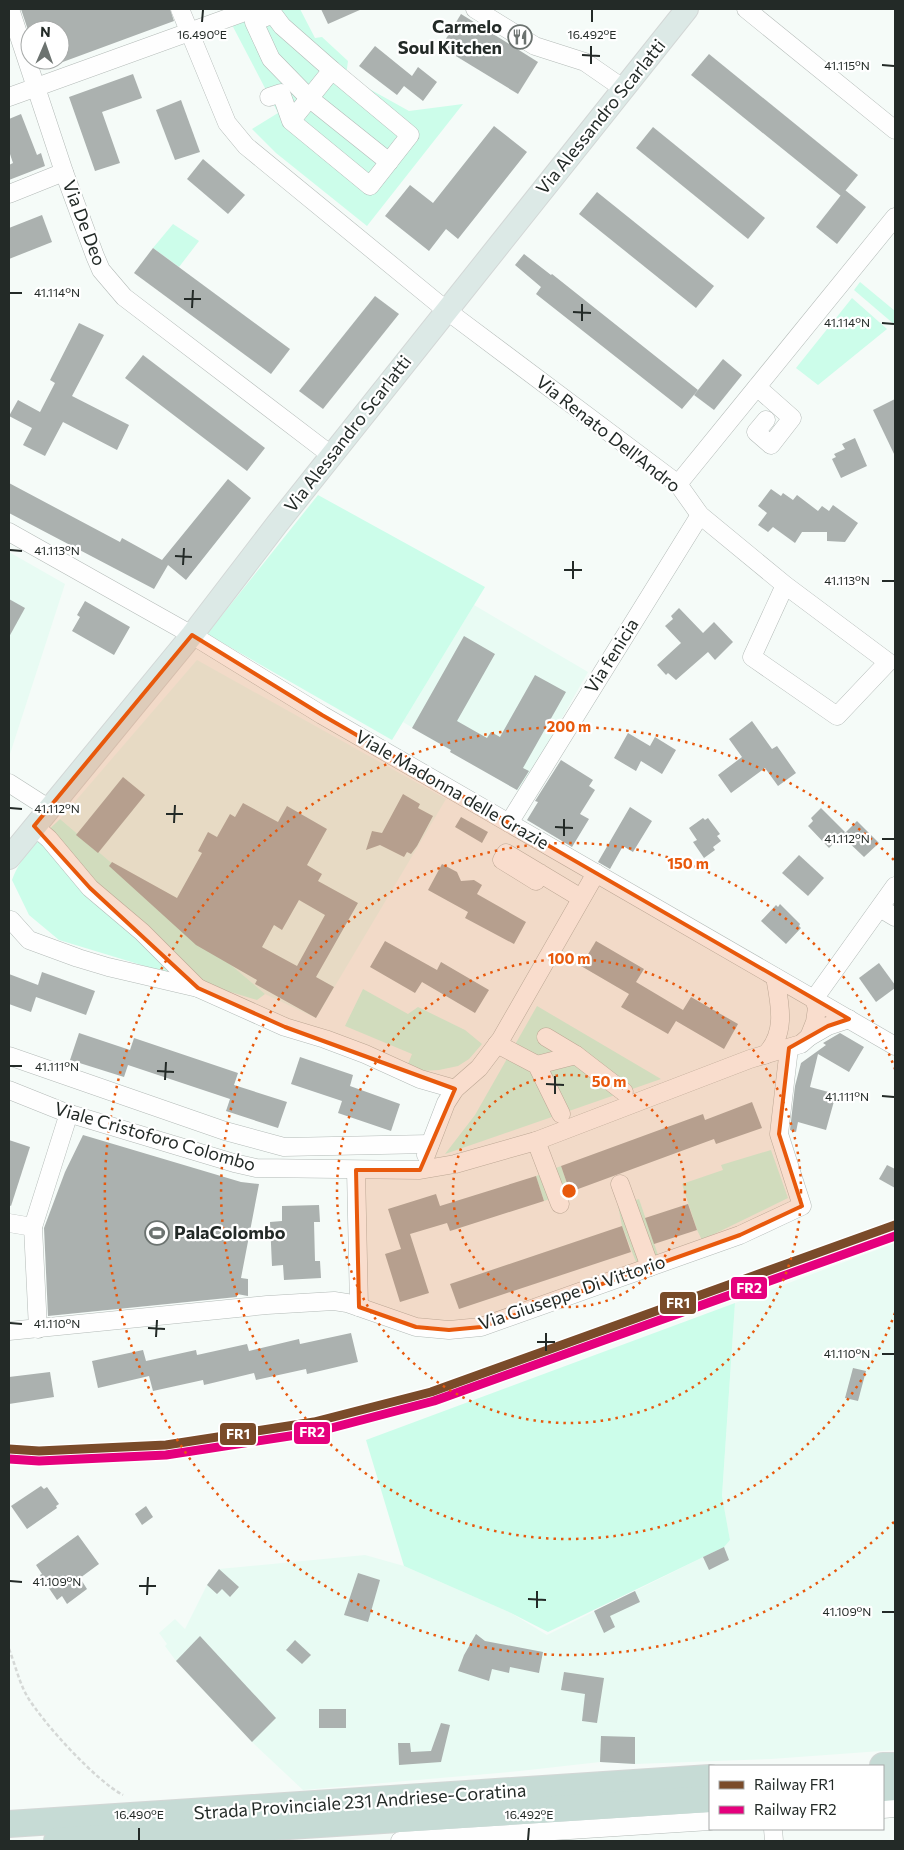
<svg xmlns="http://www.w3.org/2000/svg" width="904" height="1850" viewBox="0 0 904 1850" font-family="Commissioner,sans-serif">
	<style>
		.built { fill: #e8fbf3 }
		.green { fill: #ccfdea }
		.building { fill: #abb1af; fill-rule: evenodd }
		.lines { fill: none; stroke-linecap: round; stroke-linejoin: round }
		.minor-casing { stroke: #b3bab7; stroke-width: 19 }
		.major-casing { stroke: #d3d7d6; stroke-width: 24 }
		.highway-casing { stroke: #d3d7d6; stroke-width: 28 }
		.path { stroke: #d5d8d6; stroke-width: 2.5; stroke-dasharray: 4 2.5; stroke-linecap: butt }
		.minor { stroke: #fefefe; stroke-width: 18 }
		.major { stroke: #dce9e6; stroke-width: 22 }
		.highway { stroke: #c6dbd5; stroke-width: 26 }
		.rail-1-casing { stroke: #fff; stroke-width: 12 }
		.rail-2-casing { stroke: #fff; stroke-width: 12 }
		.rail-1 { stroke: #7a4b2a; stroke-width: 9 }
		.rail-2 { stroke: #e5007d; stroke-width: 9 }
		.marked { fill: #e8590c; fill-opacity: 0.2; stroke: #e8590c; stroke-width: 4; stroke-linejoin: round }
		.ticks { fill: none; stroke: #232a27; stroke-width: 2 }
		.ring { fill: none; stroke: #e8590c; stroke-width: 2.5; stroke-dasharray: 2.5 5 }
		.labels { text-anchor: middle; stroke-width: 4.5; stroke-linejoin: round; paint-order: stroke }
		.poi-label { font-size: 18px; font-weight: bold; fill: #232a27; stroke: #fff; text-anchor: end }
		.street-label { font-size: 18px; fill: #232a27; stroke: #fff }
		.ticks-label { font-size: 12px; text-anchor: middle; fill: #232a27; stroke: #fff; stroke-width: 4.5; stroke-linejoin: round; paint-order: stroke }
		.centre { fill: #e8590c; stroke: #fff; stroke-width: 2.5 }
		.ring-label { font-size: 15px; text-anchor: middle; font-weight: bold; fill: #e8590c; stroke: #fff; stroke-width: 4.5; stroke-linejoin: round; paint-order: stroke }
		.line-badge { stroke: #fff; stroke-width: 2 }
		.badge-label { font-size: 14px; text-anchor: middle; font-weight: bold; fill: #fff }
	</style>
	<rect width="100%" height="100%" fill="#f5fbf8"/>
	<g class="built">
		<polygon points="9,552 65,584 9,757"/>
		<polygon points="474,605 588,672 520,792 403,722"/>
		<polygon points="197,660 446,799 316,1018 265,994 60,819"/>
		<polygon points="895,1243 895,1750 771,1759 635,1764 600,1762 520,1771 303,1790 252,1742 176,1661 165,1646 167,1644 159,1633 175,1619 185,1629 207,1585 219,1569 365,1555 404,1566 511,1613 547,1635 703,1557 730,1540 722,1497 735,1303"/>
	</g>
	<g class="green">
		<polygon points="267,9 300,9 315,38 322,37 348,61 346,76 409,111 463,104 367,226 276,153 252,129 278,113 231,23"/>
		<polygon points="173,224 199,241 179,267 153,248"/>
		<polygon points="860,282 895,311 895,325 854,290"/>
		<polygon points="852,298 887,329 818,385 796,368"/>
		<polygon points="318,495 485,587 392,740 207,634"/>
		<path d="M60 819 265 994 257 1000 59 940 29 915 12 880C21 855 41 837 60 819Z"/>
		<polygon points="363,989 408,1014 418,1007 465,1030 482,1044 469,1059 458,1066 439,1070 421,1071 408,1064 412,1054 345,1026"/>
		<polygon points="537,1006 661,1079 445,1154 475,1115"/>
		<polygon points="771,1150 788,1198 702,1240 697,1230 682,1184 723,1170 721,1165"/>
		<polygon points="561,1166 570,1192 544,1201 536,1176"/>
		<polygon points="639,1199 658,1255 636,1262 622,1226 618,1205"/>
		<polygon points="735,1303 722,1496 730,1540 724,1547 548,1632 511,1613 404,1566 366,1440"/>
	</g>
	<g class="building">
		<polygon points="21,9 170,9 174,21 60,63 60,30 28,30"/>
		<polygon points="321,9 362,9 328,24"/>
		<polygon points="461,14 538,62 518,94 441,47"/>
		<polygon points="375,46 412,76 418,67 437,82 423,101 404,86 397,95 359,66"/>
		<polygon points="709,54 858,175 841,196 691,75"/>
		<polygon points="133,74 142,98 102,112 120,163 95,171 69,97"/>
		<polygon points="181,100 200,152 175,160 156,110"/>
		<polygon points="21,114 37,155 41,153 45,166 9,180 9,165 13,163 9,151 9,119"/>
		<polygon points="494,126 527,152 458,239 446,229 429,251 385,216 410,185 433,203"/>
		<polygon points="653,127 765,218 748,239 636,148"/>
		<polygon points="203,159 245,195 228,214 187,179"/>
		<polygon points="845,190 866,207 837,244 816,227"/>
		<polygon points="597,192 714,286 696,308 579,214"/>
		<polygon points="42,215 52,242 9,259 9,228"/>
		<polygon points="153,248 290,349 271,374 134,273"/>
		<polygon points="524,254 551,275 552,274 698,390 682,409 536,294 541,287 515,265"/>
		<polygon points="375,296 399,314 323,409 299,391"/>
		<polygon points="79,323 104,335 72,396 129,425 117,450 63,422 45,456 23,445 32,428 9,416 18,400 40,412 55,383 50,380"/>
		<polygon points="143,355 265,448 247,471 125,378"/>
		<polygon points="723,359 742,375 714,410 694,395"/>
		<polygon points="895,399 895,456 873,410"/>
		<polygon points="855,438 867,466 841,478 832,459 836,457 834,454 845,449 842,444"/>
		<polygon points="228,479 251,498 186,580 168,565 154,589 9,513 9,483 120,542 122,538 162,560"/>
		<polygon points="771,489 781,496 783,493 793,500 797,495 818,511 822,506 829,511 833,505 858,523 845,542 827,541 827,532 802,532 795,543 773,527 768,532 758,525 767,513 758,506"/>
		<polygon points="9,599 25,608 9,637"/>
		<polygon points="85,601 130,627 114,655 72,631 80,617 77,615"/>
		<polygon points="679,608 703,633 714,622 733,642 715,660 708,652 676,680 668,673 666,675 657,665 681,643 665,626 673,619 671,616"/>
		<polygon points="464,636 495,654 457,721 487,738 491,732 500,737 535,675 566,692 523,768 529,771 517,790 450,752 451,750 412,728"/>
		<polygon points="752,721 772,749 777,746 796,773 778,786 765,768 731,793 718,775 742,757 729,739"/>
		<polygon points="628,733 650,746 655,737 676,750 662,774 641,761 636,771 614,758"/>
		<polygon points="561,760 593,780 589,786 595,790 580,814 589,819 572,847 527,820 538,802 535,801"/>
		<polygon points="123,777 145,795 98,853 76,835"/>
		<polygon points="403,794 420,804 418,808 433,816 417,846 411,854 407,852 404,857 380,845 366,850 372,831 382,833"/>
		<path d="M243 803 278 822 287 806 327 829 307 865 322 874 318 881 358 903 316 977 334 987 316 1018 255 984 257 980 196 945 109 866 112 862 177 898 202 853 198 851 208 832 217 837 230 814 235 817ZM299 900 325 915 297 966 262 947 274 925 282 930Z"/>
		<polygon points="630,807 652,821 633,852 623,846 610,869 598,862"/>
		<polygon points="821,808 845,832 829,848 808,826 813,821 811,818"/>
		<polygon points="461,817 488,832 482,843 455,827"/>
		<polygon points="703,818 705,820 708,818 720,834 717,836 721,841 713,847 715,850 704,858 693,842 697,840 689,828"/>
		<polygon points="857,821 879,843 864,857 842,836"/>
		<polygon points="799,855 824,878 808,896 782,873"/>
		<polygon points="442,864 457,872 461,881 474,880 482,885 477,894 526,922 514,944 465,918 468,912 428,890"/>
		<polygon points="780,904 800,924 799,926 801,928 786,944 761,921 776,905 778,907"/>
		<polygon points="385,941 437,970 441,962 489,990 475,1013 422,982 415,993 370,967"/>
		<polygon points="596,941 644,969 636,982 683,1010 691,997 738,1024 724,1049 676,1021 668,1034 621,1007 629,994 581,966"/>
		<polygon points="879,963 895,985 895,988 876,1002 859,978"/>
		<polygon points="42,972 95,991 86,1015 36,997 31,1012 9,1004 9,974 38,985"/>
		<polygon points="79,1033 130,1050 134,1038 238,1073 234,1085 287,1102 278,1128 226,1111 230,1099 128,1065 124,1077 70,1060"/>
		<polygon points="840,1033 864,1047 849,1072 818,1054 810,1087 836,1094 826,1130 798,1122 796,1132 790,1130 795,1086 801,1063 826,1045 823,1043"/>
		<polygon points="300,1057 353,1075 350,1086 400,1104 391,1131 338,1113 342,1101 291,1084"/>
		<polygon points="752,1102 762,1128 716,1144 714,1139 570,1192 561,1166 703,1114 705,1120"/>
		<polygon points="83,1135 241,1182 259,1184 241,1278 248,1279 248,1296 237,1294 237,1297 48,1316 44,1228 65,1172"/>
		<polygon points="9,1140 30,1147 11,1206 9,1205"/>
		<polygon points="887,1165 895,1169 895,1188 879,1179"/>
		<polygon points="536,1176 544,1201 450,1231 447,1223 410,1234 429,1293 400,1302 385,1254 401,1249 388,1209 436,1194 440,1206"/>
		<polygon points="688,1204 697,1230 654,1244 645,1218"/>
		<polygon points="319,1205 320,1222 314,1222 315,1261 320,1261 321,1278 284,1280 283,1265 272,1266 270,1222 282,1221 282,1206"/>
		<polygon points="622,1226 631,1252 459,1309 450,1284"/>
		<polygon points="351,1333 358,1362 307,1374 306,1369 256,1380 254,1373 204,1385 203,1380 153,1391 149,1376 98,1388 92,1361 143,1350 146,1361 196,1350 197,1355 247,1344 249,1351 299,1339 300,1344"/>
		<polygon points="853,1368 866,1371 858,1401 845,1398"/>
		<polygon points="50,1372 54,1397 9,1404 9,1377"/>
		<polygon points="41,1486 44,1489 47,1487 59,1504 56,1506 57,1508 27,1529 11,1506"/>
		<polygon points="146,1506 153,1517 142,1525 135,1514"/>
		<polygon points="78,1535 99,1564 80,1578 87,1589 67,1604 62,1596 57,1600 40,1575 42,1574 36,1565"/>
		<polygon points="724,1547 729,1560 709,1570 703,1557"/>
		<polygon points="219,1569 239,1587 230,1597 222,1589 217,1594 207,1585"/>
		<polygon points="358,1573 380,1580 368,1622 344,1615"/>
		<polygon points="635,1591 640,1602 610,1616 615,1627 604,1633 594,1611"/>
		<polygon points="476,1634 485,1641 543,1652 539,1673 510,1667 509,1673 492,1669 489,1681 458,1671 464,1655"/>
		<polygon points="200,1636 276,1718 252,1742 176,1661"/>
		<polygon points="295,1640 311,1655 302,1664 286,1650"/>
		<polygon points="564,1672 604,1678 597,1723 582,1721 585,1694 561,1690"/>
		<rect x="319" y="1709" width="27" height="19"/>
		<polygon points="441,1723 450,1725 441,1762 399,1765 398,1743 410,1743 411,1752 431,1751"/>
		<polygon points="601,1736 635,1737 635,1764 600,1762"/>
	</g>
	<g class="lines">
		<g class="minor-casing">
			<g id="minor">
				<polyline points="10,9 64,172 95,256 101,270 124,297 331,455"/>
				<polyline points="180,9 227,123 246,146 446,310 678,484 700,515 785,585 888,662 837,716 752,657 785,585"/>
				<polyline points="475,9 535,46 585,62 624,89"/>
				<polyline points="746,9 895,130"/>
				<polyline points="332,70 282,26 273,14 254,22 271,59 309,98 389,162"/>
				<polyline points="9,97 253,9"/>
				<polyline points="269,97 281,93 291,121 332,70 410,135 370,186 291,121"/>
				<polyline points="9,194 64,172"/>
				<polyline points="757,387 792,418 771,445 756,432 766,420"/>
				<polyline points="678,484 895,217"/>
				<polyline points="9,532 192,635 322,715 895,1046"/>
				<polyline points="9,783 48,808"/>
				<polyline points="509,823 700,515"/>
				<polyline points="34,826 49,839 90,888 142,932 198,988"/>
				<polyline points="540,873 536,881 502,860 506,853 581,898"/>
				<polyline points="880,908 895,917"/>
				<polyline points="11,920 29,940 78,958 108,967 198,988 285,1027 325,1039 365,1054 420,1079 455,1089"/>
				<polyline points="546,1037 576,1055"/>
				<polyline points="809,1037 828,1026 849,1019"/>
				<polyline points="497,1044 537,1065 561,1114"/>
				<path d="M765 1055C787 1034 780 1004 775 977"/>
				<polyline points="9,1056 225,1131 284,1147 430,1144"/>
				<polyline points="537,1065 576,1055 624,1092"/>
				<polyline points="9,1090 64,1112 234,1163 256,1168 420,1170 455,1164 536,1141 750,1059 801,1044 809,1037 815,1022 817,1008 814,999 895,886"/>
				<polyline points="536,1141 560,1204"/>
				<polyline points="426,1155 446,1103 455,1089 479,1068 501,1039 596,873"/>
				<polyline points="356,1170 359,1307"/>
				<polyline points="620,1184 650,1267"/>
				<polyline points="9,1223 33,1227"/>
				<polyline points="38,1329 33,1227 69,1113"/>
				<polyline points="9,1331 267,1305 334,1301 347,1303 416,1327 449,1330 481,1327 740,1235 802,1206 779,1134 789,1048"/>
				<polyline points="883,1809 895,1808"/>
				<polyline points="773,1829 774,1841"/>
				<polyline points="400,1841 710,1821"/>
			</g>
		</g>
		<g class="major-casing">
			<polyline id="major" points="9,858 192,635 277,524 687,9"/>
		</g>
		<g class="highway-casing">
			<g id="highway">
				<polyline points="883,1766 895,1766"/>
				<polyline points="883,1788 895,1787"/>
				<polyline points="9,1824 710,1778"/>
				<polyline points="57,1841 710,1799"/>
			</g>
		</g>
		<path class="path" d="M9 1649C15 1664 19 1682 27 1696 43 1723 96 1781 123 1795"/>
		<use href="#minor" class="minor"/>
		<use href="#major" class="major"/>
		<use href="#highway" class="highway"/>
		<g class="rail-1-casing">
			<polyline id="rail-1" points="9,1449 39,1451 166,1445 314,1422 431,1392 895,1225"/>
		</g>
		<g class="rail-2-casing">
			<polyline id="rail-2" points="9,1459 39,1461 166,1455 316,1432 434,1401 895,1236"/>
		</g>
		<use href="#rail-1" class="rail-1"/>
		<use href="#rail-2" class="rail-2"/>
	</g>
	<path class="marked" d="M192 635 322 715 849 1019 828 1026 789 1048 779 1134 802 1206 740 1235 481 1327 449 1330 416 1327 359 1307 356 1170H420L455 1089 285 1027 198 988 90 888 34 826Z"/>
	<path class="ticks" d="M202 22 203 10M592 22V10M582 55 600 56M591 64V46M882 65 894 66M10 293H22M184 299H201M192 308 193 290M573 312 591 313M582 321V304M882 323 894 324M10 550 22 551M175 556 192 557M183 565 184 548M564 570H582M573 579V561M882 581H894M10 808 22 809M166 814H183M174 823 175 805M555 827 573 828M564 836V819M882 839H894M10 1066H22M157 1071 174 1072M165 1080 166 1062M546 1084 564 1085M555 1094V1076M882 1096 894 1097M10 1323 22 1324M148 1328 165 1329M156 1337 157 1320M537 1342H555M546 1351V1333M882 1354H894M10 1581 22 1582M139 1586H156M147 1595 148 1577M528 1599 546 1600M537 1608V1591M882 1612H894M139 1840V1828M528 1840 529 1828"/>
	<g class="ring">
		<circle cx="569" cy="1191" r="116"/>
		<circle cx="569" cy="1191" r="232"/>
		<path d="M895 1313A348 348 0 1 1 895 1069"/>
		<path d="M894 1522A464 464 0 1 1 894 860"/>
	</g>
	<defs>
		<g id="restaurant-ring" transform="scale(1.25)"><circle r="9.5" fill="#fff" stroke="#6c7370" stroke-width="1.5"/><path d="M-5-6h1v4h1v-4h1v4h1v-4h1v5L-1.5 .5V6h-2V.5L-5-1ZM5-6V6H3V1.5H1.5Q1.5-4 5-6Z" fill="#6c7370"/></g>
		<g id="stadium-ring" transform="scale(1.25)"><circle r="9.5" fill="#fff" stroke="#6c7370" stroke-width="1.5"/><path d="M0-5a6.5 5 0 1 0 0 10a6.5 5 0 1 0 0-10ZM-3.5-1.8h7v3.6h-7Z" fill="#6c7370"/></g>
	</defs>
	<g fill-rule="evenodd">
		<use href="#restaurant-ring" x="520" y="37"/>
		<use href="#stadium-ring" x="157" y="1233"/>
	</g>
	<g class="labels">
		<g class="poi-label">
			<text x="502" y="33">Carmelo<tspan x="502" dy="21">Soul Kitchen</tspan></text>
			<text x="174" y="1239" text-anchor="start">PalaColombo</text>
		</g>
		<g class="street-label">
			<text transform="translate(601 117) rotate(-51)" y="6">Via Alessandro Scarlatti</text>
			<text transform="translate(84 223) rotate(69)" y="6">Via De Deo</text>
			<text transform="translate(348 434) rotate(-52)" y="6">Via Alessandro Scarlatti</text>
			<text transform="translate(608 434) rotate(38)" y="6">Via Renato Dell'Andro</text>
			<text transform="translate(612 656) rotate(-58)" y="6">Via fenicia</text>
			<text transform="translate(452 790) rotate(30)" y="6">Viale Madonna delle Grazie</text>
			<text transform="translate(155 1137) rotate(16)" y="6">Viale Cristoforo Colombo</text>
			<text transform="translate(572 1293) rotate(-19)" y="6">Via Giuseppe Di Vittorio</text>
			<text transform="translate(360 1802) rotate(-4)" y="6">Strada Provinciale 231 Andriese-Coratina</text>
		</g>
	</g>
	<g class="ticks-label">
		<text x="202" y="39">16.490°E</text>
		<text x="592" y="39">16.492°E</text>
		<text x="847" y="70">41.115°N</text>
		<text x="57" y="297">41.114°N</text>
		<text x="847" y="327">41.114°N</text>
		<text x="57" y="555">41.113°N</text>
		<text x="847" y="585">41.113°N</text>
		<text x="57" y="813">41.112°N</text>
		<text x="847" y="843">41.112°N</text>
		<text x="57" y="1071">41.111°N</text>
		<text x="847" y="1101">41.111°N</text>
		<text x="57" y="1328">41.110°N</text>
		<text x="847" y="1358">41.110°N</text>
		<text x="57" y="1586">41.109°N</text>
		<text x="847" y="1616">41.109°N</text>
		<text x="139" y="1819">16.490°E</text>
		<text x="529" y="1819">16.492°E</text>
	</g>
	<circle cx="569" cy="1191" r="8" class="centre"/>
	<g class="ring-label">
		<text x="569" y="732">200 m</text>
		<text x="688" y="869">150 m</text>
		<text x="569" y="964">100 m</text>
		<text x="609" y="1087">50 m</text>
	</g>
	<g class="line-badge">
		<rect x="730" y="1276" width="38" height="24" rx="5" fill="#e5007d"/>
		<rect x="659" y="1291" width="38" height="24" rx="5" fill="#7a4b2a"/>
		<rect x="293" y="1421" width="38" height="24" rx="5" fill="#e5007d"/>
		<rect x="219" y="1422" width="38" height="24" rx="5" fill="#7a4b2a"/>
	</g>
	<g class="badge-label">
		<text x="749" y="1293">FR2</text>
		<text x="678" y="1308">FR1</text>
		<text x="312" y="1437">FR2</text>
		<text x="238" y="1439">FR1</text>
	</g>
	<rect width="904" height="1850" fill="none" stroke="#232a27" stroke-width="20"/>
	<rect x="709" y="1765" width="175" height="65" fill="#ffffff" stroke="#a7aaa9"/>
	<rect x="719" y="1781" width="25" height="8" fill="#7a4b2a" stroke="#a7aaa9"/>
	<text x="754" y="1790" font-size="15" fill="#232a27">Railway FR1</text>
	<rect x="719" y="1806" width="25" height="8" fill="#e5007d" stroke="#a7aaa9"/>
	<text x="754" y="1815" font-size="15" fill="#232a27">Railway FR2</text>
	<g transform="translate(45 45) rotate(2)"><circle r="24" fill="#ffffff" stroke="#a7aaa9"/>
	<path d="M0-4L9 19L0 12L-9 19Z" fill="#6c7370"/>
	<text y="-8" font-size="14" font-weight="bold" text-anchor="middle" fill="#232a27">N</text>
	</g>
</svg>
